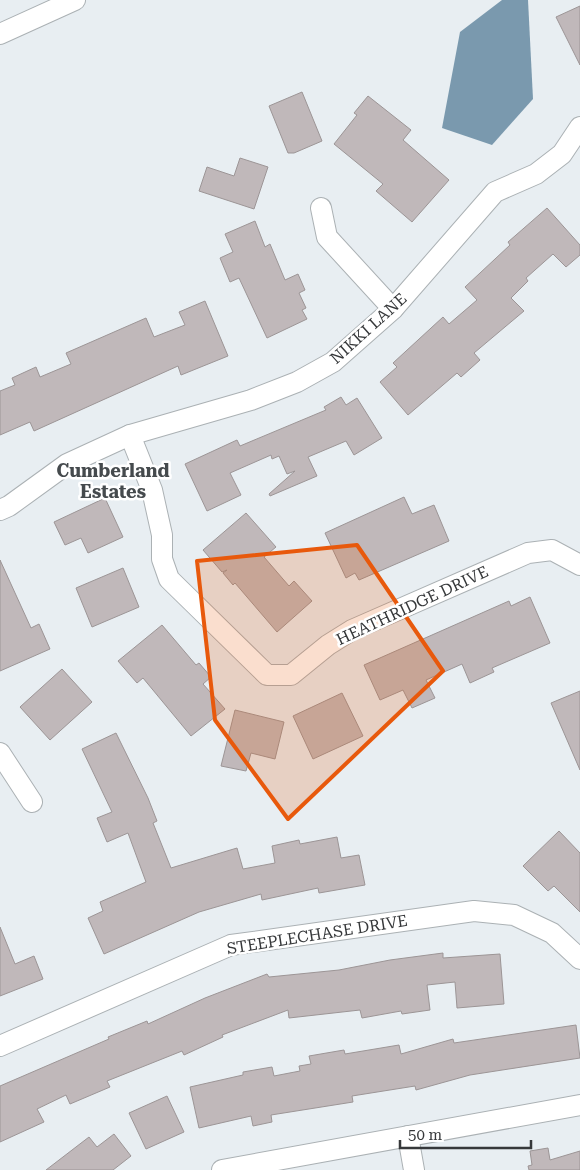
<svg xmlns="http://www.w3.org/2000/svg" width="580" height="1170" viewBox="0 0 580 1170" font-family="'Roboto Serif',serif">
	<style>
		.water { fill: #7a99ae }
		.building { fill: #c0b8ba; stroke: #9c9596 }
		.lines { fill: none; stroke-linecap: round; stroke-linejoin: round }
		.minor-casing { stroke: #abb1b4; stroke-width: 22 }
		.minor { stroke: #fff; stroke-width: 20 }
		.marked { fill: #e8590c; fill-opacity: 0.2; stroke: #e8590c; stroke-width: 4; stroke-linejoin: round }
		.labels { text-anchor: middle; stroke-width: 5; stroke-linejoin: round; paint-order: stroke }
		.street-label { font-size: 16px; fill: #36383a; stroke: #fff }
		.neighbourhood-label { font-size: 18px; font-weight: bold; fill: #454a4d; stroke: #fff }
	</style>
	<rect width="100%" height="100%" fill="#e8eef2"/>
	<polygon class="water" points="502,0 528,0 533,99 492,145 442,128 460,32"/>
	<g class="building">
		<polygon points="580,6 580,65 556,17"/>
		<polygon points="302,92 322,141 294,153 288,153 269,106"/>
		<polygon points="368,96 411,130 403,140 449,180 412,222 376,191 383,184 334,144 357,115 354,113"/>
		<polygon points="240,158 268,167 254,209 199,191 207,167 234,176"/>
		<polygon points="547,208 580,245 580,255 566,267 553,254 526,278 528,281 511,298 524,311 474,353 480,360 461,377 457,373 408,415 380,382 397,367 393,363 443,317 449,324 477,300 465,287 510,245 508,242"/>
		<polygon points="255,221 265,247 270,244 285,280 298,274 305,290 299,293 306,308 302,310 307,319 267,338 239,278 230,282 220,258 233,252 225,234"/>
		<polygon points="205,301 228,356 181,375 178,366 34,431 30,422 0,435 0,391 15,385 12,378 36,367 40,377 71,364 66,353 146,318 154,337 185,325 179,312"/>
		<polygon points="341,397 346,405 357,398 382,438 354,455 346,441 308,457 317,476 270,496 269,494 295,471 287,474 279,456 272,459 271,455 230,473 241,495 207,511 185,464 237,440 240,446 326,410 324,407"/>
		<polygon points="404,497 412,514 434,505 449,541 359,580 355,573 346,578 325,533"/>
		<polygon points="105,498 123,537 88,553 81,538 65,545 54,522"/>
		<polygon points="246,513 276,547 264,557 289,586 294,581 312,601 277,632 235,583 233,585 223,573 227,570 222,572 203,550"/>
		<polygon points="0,560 31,628 39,624 50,649 0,671"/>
		<polygon points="123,568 139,607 92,627 76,588"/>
		<polygon points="530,597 550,643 492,668 494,672 470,683 462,664 426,680 435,698 412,708 403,690 380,700 364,665 509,601 511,606"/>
		<polygon points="162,625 196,665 199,663 211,677 203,684 225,709 191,736 143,678 137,683 118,661"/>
		<polygon points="62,669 92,702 50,740 20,707"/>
		<polygon points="580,691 580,770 551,703"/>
		<polygon points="342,693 363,736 313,759 293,716"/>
		<polygon points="235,710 284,722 275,759 251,753 246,771 221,766"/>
		<polygon points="116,733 148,798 157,821 153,823 171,868 237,848 243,869 275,863 272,846 299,840 300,844 337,837 341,858 359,855 365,885 319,893 318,888 262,900 261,894 199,912 104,954 88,918 103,911 100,902 146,882 128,833 107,842 97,818 112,812 82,749"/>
		<polygon points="559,831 580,853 580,912 554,886 548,891 523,866"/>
		<polygon points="0,927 15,964 34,956 43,979 0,996"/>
		<polygon points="443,953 443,958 500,954 504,1004 457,1008 455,982 427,985 430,1010 402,1014 401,1011 362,1018 360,1010 289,1018 288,1010 222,1035 223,1037 184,1055 182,1051 107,1081 110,1087 70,1104 66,1095 37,1109 44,1122 0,1142 0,1086 109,1039 108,1037 147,1021 148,1024 205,998 267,974 269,977 339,970 390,960"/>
		<polygon points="576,1025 580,1058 470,1075 416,1090 415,1086 352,1096 353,1102 271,1115 272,1122 253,1126 251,1116 199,1128 190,1087 243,1075 243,1072 272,1067 274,1076 300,1071 299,1066 311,1064 309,1056 344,1050 345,1054 399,1045 401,1054 453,1039 454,1043"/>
		<polygon points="167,1096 184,1132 146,1149 129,1113"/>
		<polygon points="114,1134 131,1156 113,1170 46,1170 89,1137 97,1147"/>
		<polygon points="548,1148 550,1160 580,1151 580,1170 529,1170 528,1166 532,1165 530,1151"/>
	</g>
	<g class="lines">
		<g class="minor-casing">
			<g id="minor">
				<polyline points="0,34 75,0"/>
				<polyline points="321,208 327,237 393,309"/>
				<polyline points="130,435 152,490 162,535 162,559 169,579 267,675 291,675 328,645 352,630 528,553 552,550 580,565"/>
				<polyline points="0,510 9,506 67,464 130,435 251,400 297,382 333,362 393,309 495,192 536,174 562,154 580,127"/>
				<polyline points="0,753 32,802"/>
				<polyline points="0,1046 231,945 474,911 514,915 552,933 580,959"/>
				<polyline points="408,1136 414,1170"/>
				<polyline points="222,1170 580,1105"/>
			</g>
		</g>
		<use href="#minor" class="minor"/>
	</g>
	<path class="marked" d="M357 545 443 671 288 819 215 720 197 561Z"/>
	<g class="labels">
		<g class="street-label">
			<text transform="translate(368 328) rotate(-42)" y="6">NIKKI LANE</text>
			<text transform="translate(412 605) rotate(-25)" y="6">HEATHRIDGE DRIVE</text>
			<text transform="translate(317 934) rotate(-9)" y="6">STEEPLECHASE DRIVE</text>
		</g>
		<g class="neighbourhood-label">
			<text x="113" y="477">Cumberland<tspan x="113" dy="21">Estates</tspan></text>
		</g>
	</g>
	<path d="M400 1140v8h131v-8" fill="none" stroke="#36383a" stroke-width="2.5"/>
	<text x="408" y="1140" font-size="15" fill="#36383a" stroke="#ffffff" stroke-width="4" paint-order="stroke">50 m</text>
</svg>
